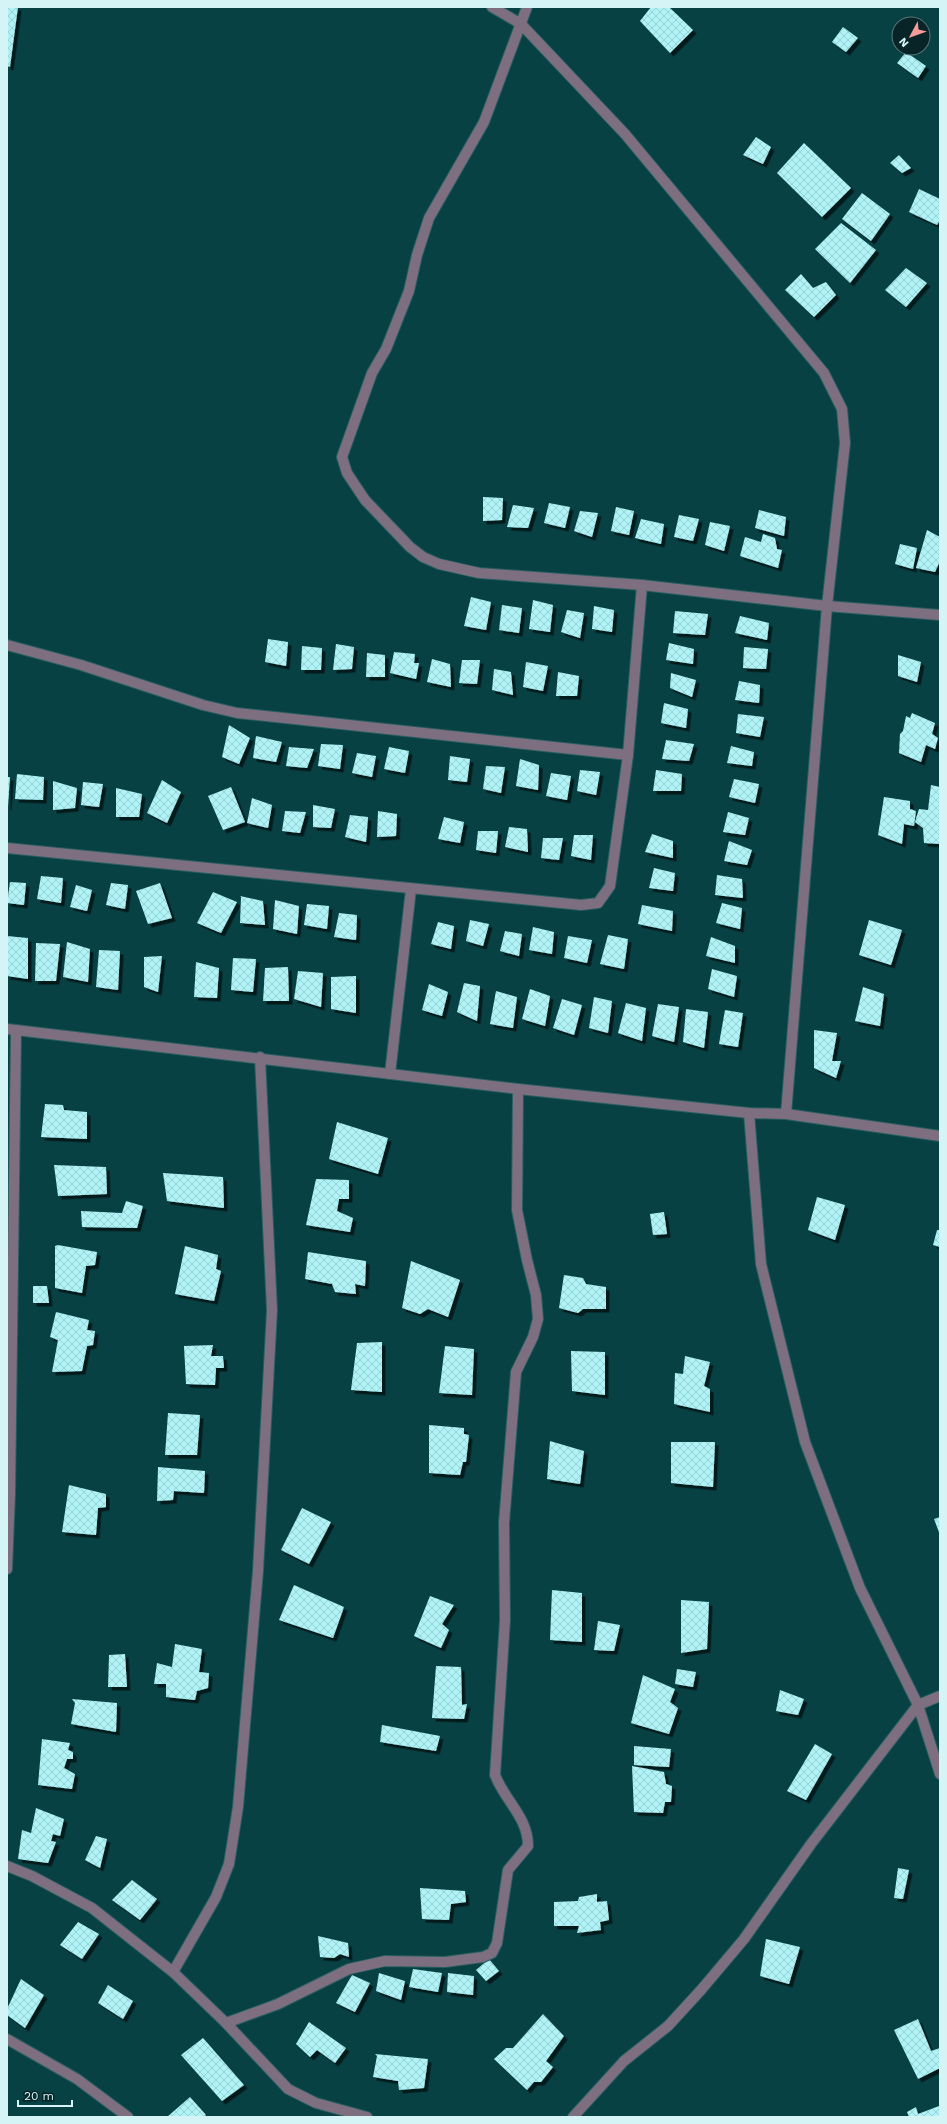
<svg xmlns="http://www.w3.org/2000/svg" width="947" height="2124" viewBox="0 0 947 2124" font-family="'Work Sans',sans-serif">
	<style>
		.building { fill: url(#building-cross-hatch); filter: url(#shadow) }
		.lines { fill: none; stroke-linecap: round; stroke-linejoin: round }
		.minor-casing { stroke: #295e60; stroke-width: 12 }
		.tertiary-casing { stroke: #295e60; stroke-width: 12 }
		.minor { stroke: #7d6f80; stroke-width: 10 }
		.tertiary { stroke: #7d6f80; stroke-width: 10 }
	</style>
	<defs>
		<pattern id="building-cross-hatch" width="8" height="8" patternUnits="userSpaceOnUse"><rect width="8" height="8" fill="#aff3f7"/><path d="M0 0l8 8M0 8l8-8" fill="none" stroke="#99d1d4"/></pattern>
		<filter id="shadow"><feDropShadow dx="3.5" dy="3.5" stdDeviation="0" flood-color="#0009"/></filter>
	</defs>
	<rect width="100%" height="100%" fill="#084144"/>
	<g class="building">
		<polygon points="7,7 18,7 10,67 7,66"/>
		<polygon points="651,7 669,7 693,30 670,53 640,21"/>
		<polygon points="843,27 858,38 846,52 832,42"/>
		<polygon points="906,52 926,66 918,78 897,63"/>
		<polygon points="756,137 771,147 763,164 743,155"/>
		<polygon points="804,143 851,188 822,217 777,173"/>
		<polygon points="899,155 911,168 902,173 890,163"/>
		<polygon points="919,189 940,199 940,220 937,225 909,212"/>
		<polygon points="862,193 890,214 871,241 842,219"/>
		<polygon points="841,223 876,250 850,283 815,249"/>
		<polygon points="906,268 927,283 906,307 885,290"/>
		<polygon points="801,274 813,288 826,282 836,295 814,317 785,290"/>
		<polygon points="483,497 503,498 502,520 483,521"/>
		<polygon points="549,503 570,507 565,528 544,523"/>
		<polygon points="513,505 534,508 528,528 507,527"/>
		<polygon points="616,507 634,511 629,535 611,531"/>
		<polygon points="759,510 786,517 784,536 755,528"/>
		<polygon points="580,511 598,513 592,537 574,531"/>
		<polygon points="679,515 699,519 693,541 674,537"/>
		<polygon points="641,519 664,524 661,544 635,538"/>
		<polygon points="710,522 730,526 724,551 705,545"/>
		<polygon points="927,530 940,537 940,561 935,572 916,568"/>
		<polygon points="763,534 775,538 777,549 782,550 778,568 740,556 745,537 761,542"/>
		<polygon points="900,544 917,548 913,569 895,564"/>
		<polygon points="471,597 491,602 486,630 464,626"/>
		<polygon points="533,600 553,605 550,632 529,629"/>
		<polygon points="502,605 522,608 519,633 499,630"/>
		<polygon points="594,606 614,610 612,632 592,629"/>
		<polygon points="567,610 584,613 580,638 561,632"/>
		<polygon points="675,611 708,614 705,635 673,633"/>
		<polygon points="740,616 769,623 767,640 735,633"/>
		<polygon points="268,639 288,642 286,666 265,662"/>
		<polygon points="669,643 694,649 693,664 666,660"/>
		<polygon points="336,644 354,647 352,669 333,670"/>
		<polygon points="302,646 322,648 321,670 301,670"/>
		<polygon points="744,647 768,649 766,669 743,668"/>
		<polygon points="394,652 415,654 414,663 419,663 416,679 390,673"/>
		<polygon points="367,653 385,655 385,677 366,677"/>
		<polygon points="898,655 921,662 917,682 898,676"/>
		<polygon points="432,659 450,664 451,687 427,682"/>
		<polygon points="462,660 480,660 477,684 459,683"/>
		<polygon points="526,662 548,666 543,691 523,687"/>
		<polygon points="494,669 511,672 513,695 492,690"/>
		<polygon points="558,672 579,676 577,696 556,696"/>
		<polygon points="671,673 696,680 692,697 670,688"/>
		<polygon points="739,681 760,685 759,703 735,700"/>
		<polygon points="664,703 688,709 686,728 661,723"/>
		<polygon points="912,713 935,723 932,734 938,738 935,749 926,745 921,762 899,753 900,734 903,731 906,716 910,718"/>
		<polygon points="738,714 764,717 760,737 736,733"/>
		<polygon points="229,725 250,738 239,764 222,757"/>
		<polygon points="256,736 282,742 276,762 253,758"/>
		<polygon points="666,740 694,744 689,761 662,759"/>
		<polygon points="321,744 343,745 340,769 318,766"/>
		<polygon points="731,746 754,752 752,766 727,763"/>
		<polygon points="289,747 314,749 307,768 286,766"/>
		<polygon points="389,747 409,751 405,773 384,769"/>
		<polygon points="357,753 376,756 372,777 352,773"/>
		<polygon points="450,756 470,759 467,782 448,780"/>
		<polygon points="520,759 539,765 538,790 516,786"/>
		<polygon points="486,766 505,767 501,793 483,789"/>
		<polygon points="580,770 600,772 596,795 577,791"/>
		<polygon points="656,770 682,774 681,791 653,791"/>
		<polygon points="551,773 571,776 567,800 546,796"/>
		<polygon points="17,774 44,777 43,800 15,799"/>
		<polygon points="7,777 10,777 8,807 7,807"/>
		<polygon points="734,779 759,784 755,803 729,797"/>
		<polygon points="162,780 181,792 167,823 147,813"/>
		<polygon points="53,781 77,788 75,808 53,810"/>
		<polygon points="83,782 103,784 99,807 81,805"/>
		<polygon points="931,785 940,787 940,844 924,843 923,828 915,822 919,809 928,810"/>
		<polygon points="231,787 245,822 223,830 208,796"/>
		<polygon points="116,788 142,794 139,817 116,817"/>
		<polygon points="884,797 910,801 910,809 916,811 914,826 904,824 902,844 878,835"/>
		<polygon points="252,798 272,805 268,828 247,823"/>
		<polygon points="313,805 335,809 331,828 313,827"/>
		<polygon points="285,811 306,812 300,833 282,831"/>
		<polygon points="378,811 397,814 396,836 377,837"/>
		<polygon points="728,812 749,818 745,835 723,832"/>
		<polygon points="350,815 368,817 366,842 345,837"/>
		<polygon points="444,817 464,822 460,843 438,839"/>
		<polygon points="509,827 527,829 528,852 505,847"/>
		<polygon points="478,831 498,831 496,853 476,850"/>
		<polygon points="652,834 673,841 673,858 645,852"/>
		<polygon points="574,835 593,835 591,860 571,856"/>
		<polygon points="543,838 563,838 559,860 541,858"/>
		<polygon points="729,841 752,850 747,865 724,861"/>
		<polygon points="654,868 675,873 673,891 649,888"/>
		<polygon points="717,875 742,879 743,898 715,895"/>
		<polygon points="41,876 63,878 61,903 37,899"/>
		<polygon points="10,882 26,883 24,905 7,903"/>
		<polygon points="111,883 128,885 125,909 106,905"/>
		<polygon points="160,883 172,918 148,924 136,891"/>
		<polygon points="76,885 92,890 87,911 70,907"/>
		<polygon points="213,892 237,902 221,933 197,923"/>
		<polygon points="240,896 263,901 265,925 240,923 241,897"/>
		<polygon points="275,900 299,906 297,934 273,929"/>
		<polygon points="722,903 742,908 740,929 716,923"/>
		<polygon points="307,904 329,906 327,929 304,925"/>
		<polygon points="642,905 673,911 672,931 638,924"/>
		<polygon points="339,913 357,915 356,940 334,937"/>
		<polygon points="470,920 489,924 483,946 466,941"/>
		<polygon points="869,920 902,930 891,965 859,955"/>
		<polygon points="438,922 454,926 451,949 431,944"/>
		<polygon points="533,927 554,932 552,954 529,950"/>
		<polygon points="505,931 522,934 519,956 500,951"/>
		<polygon points="608,935 628,939 624,969 600,964"/>
		<polygon points="7,936 28,938 28,979 7,976"/>
		<polygon points="568,936 592,940 587,963 564,958"/>
		<polygon points="711,937 735,946 735,963 706,956"/>
		<polygon points="67,942 90,949 88,982 63,977"/>
		<polygon points="36,943 60,944 56,981 35,981"/>
		<polygon points="99,950 120,951 118,990 96,987"/>
		<polygon points="162,956 158,992 144,987 144,957"/>
		<polygon points="233,958 256,959 253,992 231,990"/>
		<polygon points="196,962 219,968 217,998 194,997"/>
		<polygon points="288,967 289,1001 263,1001 265,968"/>
		<polygon points="712,969 737,976 734,997 708,989"/>
		<polygon points="298,971 323,973 321,1007 294,999"/>
		<polygon points="356,976 356,1013 331,1009 331,977"/>
		<polygon points="464,983 480,986 477,1021 457,1012"/>
		<polygon points="429,984 448,992 442,1016 422,1010"/>
		<polygon points="863,987 884,994 880,1026 855,1021"/>
		<polygon points="530,989 550,996 545,1026 522,1019"/>
		<polygon points="496,991 517,997 513,1028 490,1024"/>
		<polygon points="594,997 612,1001 608,1033 589,1028"/>
		<polygon points="562,999 582,1005 574,1035 553,1028"/>
		<polygon points="626,1003 646,1008 642,1041 618,1033"/>
		<polygon points="658,1004 679,1007 674,1042 652,1036"/>
		<polygon points="686,1009 708,1012 704,1048 683,1042"/>
		<polygon points="725,1010 743,1013 738,1047 719,1044"/>
		<polygon points="814,1030 837,1033 832,1061 841,1061 836,1078 814,1068"/>
		<polygon points="45,1104 63,1105 64,1110 87,1112 87,1139 41,1137"/>
		<polygon points="337,1122 388,1138 378,1174 329,1159"/>
		<polygon points="54,1165 106,1167 107,1194 58,1196"/>
		<polygon points="163,1173 223,1177 224,1208 167,1201"/>
		<polygon points="316,1179 349,1180 349,1199 339,1199 337,1211 353,1218 350,1232 306,1225"/>
		<polygon points="817,1197 845,1205 835,1240 808,1230"/>
		<polygon points="126,1201 143,1206 137,1228 82,1227 81,1211 122,1213"/>
		<polygon points="664,1212 667,1234 653,1235 650,1214"/>
		<polygon points="937,1230 940,1230 940,1247 933,1245"/>
		<polygon points="58,1245 97,1252 95,1265 86,1266 82,1293 55,1288 55,1246"/>
		<polygon points="185,1246 218,1255 216,1269 221,1271 214,1301 175,1294"/>
		<polygon points="308,1252 366,1261 365,1286 355,1284 356,1294 335,1292 332,1284 305,1279"/>
		<polygon points="411,1261 460,1280 448,1317 428,1309 420,1314 402,1308"/>
		<polygon points="564,1275 583,1278 586,1284 606,1287 606,1309 583,1309 578,1313 559,1308"/>
		<polygon points="33,1286 47,1286 49,1303 33,1303"/>
		<polygon points="56,1312 89,1320 87,1330 95,1331 93,1345 87,1346 82,1371 52,1372 58,1340 50,1337"/>
		<polygon points="382,1342 382,1392 351,1390 357,1343"/>
		<polygon points="213,1345 211,1356 223,1356 224,1368 216,1368 215,1385 186,1384 184,1346"/>
		<polygon points="445,1346 474,1349 472,1395 439,1393"/>
		<polygon points="571,1351 605,1352 605,1395 572,1391"/>
		<polygon points="685,1356 710,1362 704,1386 710,1389 710,1412 674,1404 675,1373 683,1374"/>
		<polygon points="168,1413 200,1415 197,1455 165,1455"/>
		<polygon points="429,1425 464,1428 464,1434 469,1435 466,1462 463,1462 460,1475 429,1473"/>
		<polygon points="550,1441 584,1451 580,1484 547,1479"/>
		<polygon points="671,1442 715,1442 713,1487 671,1483"/>
		<polygon points="158,1467 205,1471 204,1493 174,1491 173,1500 157,1501"/>
		<polygon points="69,1485 106,1494 106,1507 98,1508 96,1535 62,1532"/>
		<polygon points="302,1508 331,1522 309,1564 281,1550"/>
		<polygon points="940,1517 940,1535 934,1519"/>
		<polygon points="294,1585 344,1607 333,1638 279,1620"/>
		<polygon points="552,1590 582,1593 582,1642 550,1640"/>
		<polygon points="430,1596 454,1605 442,1624 449,1630 441,1648 414,1636"/>
		<polygon points="681,1600 709,1602 707,1649 681,1653"/>
		<polygon points="598,1621 620,1625 614,1651 594,1650"/>
		<polygon points="175,1644 202,1649 199,1672 209,1673 208,1688 197,1691 195,1700 166,1697 166,1684 154,1684 157,1663 172,1667"/>
		<polygon points="125,1654 127,1687 108,1687 109,1655"/>
		<polygon points="436,1666 461,1667 462,1705 467,1704 464,1719 432,1718"/>
		<polygon points="677,1669 696,1672 693,1687 675,1684"/>
		<polygon points="643,1675 675,1689 670,1702 678,1708 669,1734 631,1723"/>
		<polygon points="780,1690 804,1699 798,1715 776,1711"/>
		<polygon points="72,1699 117,1703 116,1732 71,1724 75,1703"/>
		<polygon points="382,1725 440,1736 436,1751 380,1742"/>
		<polygon points="42,1739 70,1743 68,1750 73,1752 73,1759 67,1759 64,1768 75,1774 72,1789 38,1785"/>
		<polygon points="815,1744 832,1754 806,1800 787,1791"/>
		<polygon points="634,1746 671,1749 669,1767 634,1765"/>
		<polygon points="632,1766 664,1772 666,1784 672,1786 671,1802 665,1802 663,1813 634,1812"/>
		<polygon points="36,1808 64,1819 60,1836 53,1834 51,1841 56,1842 48,1863 18,1859 22,1830 31,1833"/>
		<polygon points="96,1836 107,1839 100,1868 85,1860"/>
		<polygon points="898,1868 909,1870 903,1899 894,1898"/>
		<polygon points="132,1880 157,1899 140,1920 112,1900"/>
		<polygon points="420,1888 465,1891 466,1902 451,1904 449,1920 422,1919"/>
		<polygon points="597,1894 597,1902 607,1901 609,1920 600,1922 601,1930 577,1933 579,1926 554,1926 554,1902 578,1901 579,1897"/>
		<polygon points="78,1922 99,1934 82,1959 60,1945"/>
		<polygon points="318,1936 348,1943 349,1957 340,1954 334,1958 320,1957"/>
		<polygon points="766,1939 800,1947 789,1984 760,1976"/>
		<polygon points="489,1959 499,1971 486,1981 476,1970"/>
		<polygon points="413,1969 442,1973 438,1992 409,1987"/>
		<polygon points="379,1973 405,1981 401,2000 376,1991"/>
		<polygon points="448,1973 474,1976 473,1995 447,1992"/>
		<polygon points="352,1975 370,1983 355,2012 336,2003"/>
		<polygon points="21,1979 44,1995 25,2028 7,2015 7,2009"/>
		<polygon points="108,1985 133,2001 123,2019 98,2003"/>
		<polygon points="543,2014 564,2036 546,2061 553,2067 541,2082 534,2082 527,2090 494,2059 506,2048 513,2048"/>
		<polygon points="918,2019 931,2051 940,2048 940,2068 918,2079 894,2030"/>
		<polygon points="309,2022 346,2048 335,2063 317,2050 310,2057 296,2044"/>
		<polygon points="203,2038 244,2085 222,2101 181,2055"/>
		<polygon points="375,2054 428,2059 424,2088 399,2090 398,2081 373,2077 377,2056"/>
		<polygon points="190,2097 206,2115 204,2117 167,2117"/>
		<polygon points="939,2106 940,2117 909,2117 907,2112 916,2107 918,2114"/>
	</g>
	<g class="lines">
		<g class="minor-casing">
			<g id="minor">
				<polyline points="492,7 521,24 625,134 824,373 842,409 845,443 827,606 786,1114"/>
				<polyline points="527,7 484,122 429,218 417,255 409,291 386,349 372,373 342,457 347,473 365,500 410,547 423,557 439,564 479,573 642,585 827,606 940,615"/>
				<polyline points="7,645 81,665 203,705 237,713 628,755"/>
				<polyline points="7,848 581,905 598,903 610,886 628,755 642,585"/>
				<polyline points="390,1074 411,889"/>
				<polyline points="749,1113 761,1264 805,1442 860,1588 918,1705 940,1774"/>
				<polyline points="7,1569 10,1494 16,1030"/>
				<polyline points="7,1866 32,1876 92,1908 173,1972 226,2023 288,2089 316,2103 367,2117"/>
				<polyline points="173,1972 216,1897 229,1864 238,1807 258,1571 272,1310 260,1057"/>
				<path d="M226 2023 278 2004 349 1969 385 1961 445 1962 483 1957 492 1953 497 1943 508 1870 528 1846C528 1817 505 1801 495 1775L505 1620 504 1523 516 1372 533 1337 538 1319 536 1295 527 1260 517 1210 518 1089"/>
				<polyline points="7,2039 77,2079 128,2117"/>
				<polyline points="573,2117 624,2061 668,2026 701,1990 744,1939 811,1844 918,1705 940,1696"/>
			</g>
		</g>
		<g class="tertiary-casing">
			<polyline id="tertiary" points="7,1029 518,1089 749,1113 786,1114 940,1136"/>
		</g>
		<use href="#minor" class="minor"/>
		<use href="#tertiary" class="tertiary"/>
	</g>
	<rect width="947" height="2124" fill="none" stroke="#d4f4f6" stroke-width="16"/>
	<g transform="translate(911 36) rotate(229)"><circle r="19" fill="#082426" stroke="#5a7779"/>
	<path d="M0-3L7 15L0 10L-7 15Z" fill="#f59b99"/>
	<text y="-6" font-size="11" font-weight="bold" text-anchor="middle" fill="#d4f4f6">N</text>
	</g>
	<path d="M18 2100v6h54v-6" fill="none" stroke="#d4f4f6" stroke-width="2"/>
	<text x="24" y="2100" font-size="12" fill="#d4f4f6" stroke="#082426" stroke-width="3" paint-order="stroke">20 m</text>
</svg>
